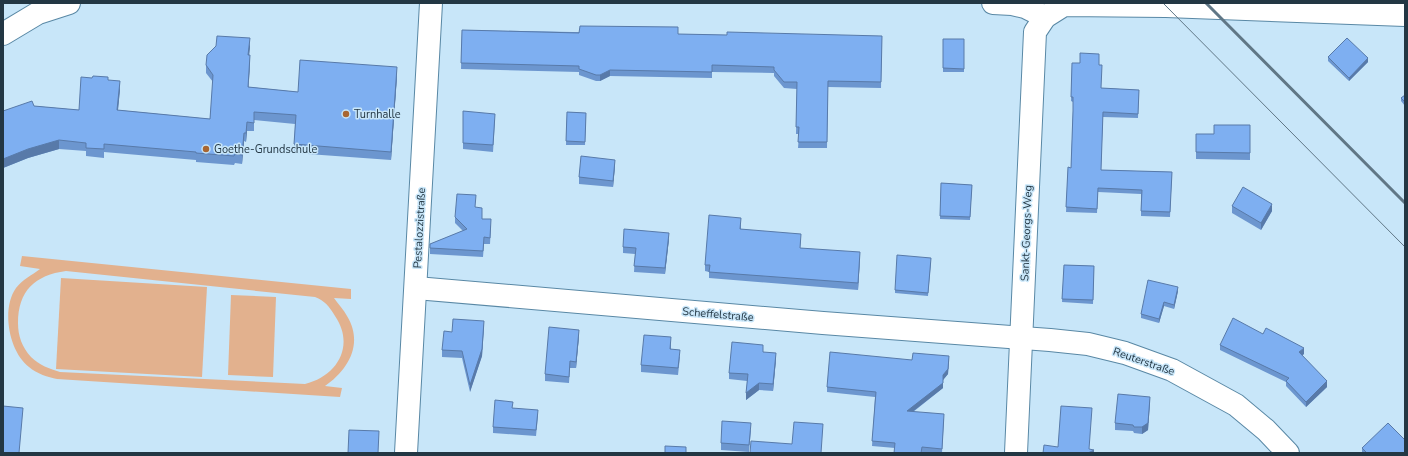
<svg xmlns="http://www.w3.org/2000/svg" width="1408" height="456" viewBox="0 0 1408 456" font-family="'Nunito Sans',sans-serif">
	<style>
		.garden { fill: #e2b18e; fill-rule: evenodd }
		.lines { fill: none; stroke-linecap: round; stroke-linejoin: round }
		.minor-casing { stroke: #5988a5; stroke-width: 24 }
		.tertiary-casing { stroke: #5988a5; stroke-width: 24 }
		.minor { stroke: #fff; stroke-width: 22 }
		.tertiary { stroke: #fff; stroke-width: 22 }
		.tram { stroke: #607786; stroke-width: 1 }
		.rail { stroke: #607786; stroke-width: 3 }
		.wall { fill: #6c96cf }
		.shaded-wall { fill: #587aa9 }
		.building { fill: #7eaff1; stroke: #587aa9 }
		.poi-dot { fill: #a86632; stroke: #c8e6f9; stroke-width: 1.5 }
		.labels { text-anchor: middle; stroke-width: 3; stroke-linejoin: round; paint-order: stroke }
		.poi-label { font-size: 11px; fill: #233744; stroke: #c8e6f9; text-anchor: start }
		.street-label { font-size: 11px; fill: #233744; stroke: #c8e6f9 }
	</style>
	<rect width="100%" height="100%" fill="#c8e6f9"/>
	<g class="garden">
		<path d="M22 256 351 289V299L334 298C338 304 344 310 347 316 364 344 348 370 325 386L342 388 340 397 57 379C48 377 37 374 29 367 9 352 1 309 16 288 22 280 32 275 40 269L20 266ZM66 271 315 297C325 301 329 306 335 316 355 345 338 376 305 384L60 372C50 369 39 365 31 357 22 347 18 336 18 323 18 291 35 275 66 271Z"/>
		<polygon points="61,278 207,287 202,377 56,369"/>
		<polygon points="231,295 276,297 273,377 228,375"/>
	</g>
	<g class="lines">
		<g class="minor-casing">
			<g id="minor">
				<polyline points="993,3 1012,4 1025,7 1045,17"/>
				<polyline points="3,34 38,13 69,3"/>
				<polyline points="416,288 823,323 1050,340 1088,344 1125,353 1172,370 1236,405 1266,430 1288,453"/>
				<polyline points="406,453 431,3"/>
			</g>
		</g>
		<g class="tertiary-casing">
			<polyline id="tertiary" points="1016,453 1035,32 1045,17 1064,5 1166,6 1405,15"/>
		</g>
		<use href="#minor" class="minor"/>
		<use href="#tertiary" class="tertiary"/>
		<polyline class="tram" points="1163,3 1405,247"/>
		<polyline class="rail" points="1206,3 1405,203"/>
	</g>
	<g class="wall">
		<polygon points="462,30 727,35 882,36 881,88 828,87 827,148 798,148 799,134 796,134 797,89 784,88 774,76 774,73 712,72 712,78 610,76 600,81 596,81 579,75 579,72 461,69"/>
		<rect x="943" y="39" width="21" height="33"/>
		<polygon points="250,47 249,55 250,64 248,87 298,92 397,76 391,160 294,153 295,124 254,120 254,131 247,131 246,142 244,141 242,164 235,163 234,165 196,162 196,160 104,152 104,158 86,156 86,151 59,149 28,158 3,168 3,111 34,106 79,110 108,80 120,89 118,110 210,119 213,82 206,73 206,65"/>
		<polygon points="1328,57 1368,62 1349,81 1328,61"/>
		<polygon points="1072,63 1099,65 1101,88 1139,90 1138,118 1103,117 1101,170 1172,172 1170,217 1141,216 1141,194 1098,192 1097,213 1066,212 1068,167 1071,168 1073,111 1073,102 1071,101"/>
		<polygon points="1405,95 1405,106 1401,101 1401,98"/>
		<polygon points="463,111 495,120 493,152 463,149"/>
		<polygon points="567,112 586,113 585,145 566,145"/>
		<polygon points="1250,125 1250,160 1196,159 1196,134 1214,134"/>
		<polygon points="615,166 613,187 579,184 579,177"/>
		<polygon points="941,183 972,185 970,220 940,219"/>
		<polygon points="1232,206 1272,211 1261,230 1232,213"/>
		<polygon points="475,207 482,219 491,226 490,244 484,244 483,257 430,254 430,244 463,231 455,223 455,217"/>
		<polygon points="741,224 741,229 801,240 800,248 860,258 858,290 709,278 709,272 705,271 705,265"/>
		<polygon points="669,239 665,274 634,272 635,254 623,253 623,247"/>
		<polygon points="931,262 928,296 895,293 895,290"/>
		<polygon points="1064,265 1094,266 1093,304 1062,302"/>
		<polygon points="1178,291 1174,309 1164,306 1159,323 1141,318 1141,314"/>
		<polygon points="484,328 482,356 470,392 462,358 442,357 442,350 452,332"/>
		<polygon points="1263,334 1304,354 1302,355 1327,387 1306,407 1286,386 1286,382 1220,350 1220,345"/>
		<polygon points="579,336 576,368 570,368 569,383 545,381 545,374"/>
		<polygon points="671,344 671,349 680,357 678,375 641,372 641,365"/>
		<polygon points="776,359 773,391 759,390 746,400 747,381 729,379 729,373"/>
		<polygon points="912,360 949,361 948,374 943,380 943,388 913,412 944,419 942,453 922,452 922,453 894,453 895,448 872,446 875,397 827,392 827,387"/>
		<polygon points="1150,404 1148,430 1142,434 1134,433 1133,431 1115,430 1115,423"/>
		<polygon points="513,408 538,416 536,436 493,433 493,427"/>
		<polygon points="751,430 749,452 721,450 721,443"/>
		<polygon points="1362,448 1405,453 1362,453"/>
	</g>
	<g class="shaded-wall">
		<polygon points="250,38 250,47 248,64 248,55"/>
		<polygon points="250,55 250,64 248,96 248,87"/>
		<polygon points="1368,58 1368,62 1349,81 1349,78"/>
		<polygon points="397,67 397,76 391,160 391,152"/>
		<polygon points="610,70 610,76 600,81 600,75"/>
		<polygon points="120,81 120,89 117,119 117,110"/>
		<polygon points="247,122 247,131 246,142 246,133"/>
		<polygon points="244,133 244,141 242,164 242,155"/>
		<polygon points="59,140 59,149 28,158 3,168 3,159 28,149"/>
		<polygon points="615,160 615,166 613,187 613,181"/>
		<polygon points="1272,204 1272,211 1261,230 1261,223"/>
		<polygon points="669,233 669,239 665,274 665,268"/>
		<polygon points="860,252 860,258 858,290 858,283"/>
		<polygon points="1178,287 1178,291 1174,309 1174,305"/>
		<polygon points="1164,302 1164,306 1159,323 1159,319"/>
		<polygon points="484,321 482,356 470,392 470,385"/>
		<polygon points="579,330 579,336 576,368 576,362"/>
		<polygon points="1304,348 1304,354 1299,358 1299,352"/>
		<polygon points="776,353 776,359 773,391 773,384"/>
		<polygon points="949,356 948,374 943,380 943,388 907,416 907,411 943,375"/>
		<polygon points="1327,381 1327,387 1306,407 1306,402"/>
		<polygon points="759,383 759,390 746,400 746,393"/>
		<polygon points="1150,397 1148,430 1142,434 1142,427"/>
		<polygon points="1094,450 1094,453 1088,453"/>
	</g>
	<g class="building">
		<polygon points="580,26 678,27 678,34 727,35 727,32 882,36 881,82 828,81 827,142 798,142 799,127 796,127 797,82 784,82 774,70 774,67 712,65 712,72 610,70 600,75 596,75 579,69 579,66 461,63 462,30 579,33"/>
		<polygon points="217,36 250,38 248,55 250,55 248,87 298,92 300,60 397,67 391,152 294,144 296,115 254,112 254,123 247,122 246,133 244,133 242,155 235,154 234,156 196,153 196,152 104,144 104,149 86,148 86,143 59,140 28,149 3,159 3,111 32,101 34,106 79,110 81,77 92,78 93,76 108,77 108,80 120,81 117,110 210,119 213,75 206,65 207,55 216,46"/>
		<polygon points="1347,38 1368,58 1349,78 1328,57"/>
		<polygon points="943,39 964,39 964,69 943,68"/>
		<polygon points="1080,53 1099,54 1099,65 1102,65 1101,88 1139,90 1138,114 1103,112 1101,170 1172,172 1170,212 1141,211 1142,190 1098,188 1097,209 1066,207 1068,167 1071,168 1073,111 1073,97 1071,97 1072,63 1080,63"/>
		<polygon points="1405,95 1405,102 1401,98"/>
		<polygon points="463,111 495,114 493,145 463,143"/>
		<polygon points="567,112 586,113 585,142 566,141"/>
		<polygon points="1214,125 1250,125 1250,153 1196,152 1196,134 1214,134"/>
		<polygon points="581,156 615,160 613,181 579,177"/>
		<polygon points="941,183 972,185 970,217 940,216"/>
		<polygon points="1243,187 1272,204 1261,223 1232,206"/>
		<polygon points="457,194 476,195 475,207 482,208 482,219 491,219 490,238 484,237 483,251 430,248 430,244 467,229 455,217"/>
		<polygon points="709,215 741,218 740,229 801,234 800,248 860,252 858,283 709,272 710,265 705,265"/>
		<polygon points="624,229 669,233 665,268 634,266 636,248 623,247"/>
		<polygon points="897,255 931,258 928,293 895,290"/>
		<polygon points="1064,265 1094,266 1093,300 1062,299"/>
		<polygon points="1148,280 1178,287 1174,305 1164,302 1159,319 1141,314"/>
		<polygon points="1233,318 1263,334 1266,328 1304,348 1299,352 1327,381 1306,402 1286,381 1289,378 1220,345"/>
		<polygon points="453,319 484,321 482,349 470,385 462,351 442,350 444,331 452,332"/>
		<polygon points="549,327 579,330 576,362 570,361 569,377 545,374"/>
		<polygon points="644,335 671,337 670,349 680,350 678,368 641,365"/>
		<polygon points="732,342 763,345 763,352 776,353 773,384 759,383 746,393 748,374 729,373"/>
		<polygon points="830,352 912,360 913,353 949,356 948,369 943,375 943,383 907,411 944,414 942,449 922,447 921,453 894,453 895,443 872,441 876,392 827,387"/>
		<polygon points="1118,394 1150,397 1148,423 1142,427 1134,427 1133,425 1115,423"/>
		<polygon points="495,400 513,402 512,408 538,410 536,430 493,427"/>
		<polygon points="3,406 23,408 19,453 3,453"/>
		<polygon points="1061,406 1092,408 1089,449 1094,450 1088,453 1043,453 1044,445 1058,447"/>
		<polygon points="722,421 751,423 749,445 721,443"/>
		<polygon points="794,422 823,424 821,453 750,453 751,441 792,444"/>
		<polygon points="1388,423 1405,440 1405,453 1367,453 1362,448"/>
		<polygon points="349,430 379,431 378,453 348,453"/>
		<polygon points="665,446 686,447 686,453 665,453"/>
	</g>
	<g class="poi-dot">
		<circle cx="346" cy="114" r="4"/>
		<circle cx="206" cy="149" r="4"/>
	</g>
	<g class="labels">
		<g class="poi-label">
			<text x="354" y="118">Turnhalle</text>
			<text x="214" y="153">Goethe-Grundschule</text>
		</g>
		<g class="street-label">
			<text transform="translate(419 228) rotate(-87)" y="4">Pestalozzistraße</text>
			<text transform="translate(1026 233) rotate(-88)" y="4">Sankt-Georgs-Weg</text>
			<text transform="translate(718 314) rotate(5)" y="4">Scheffelstraße</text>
			<text transform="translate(1144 361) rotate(19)" y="4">Reuterstraße</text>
		</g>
	</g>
	<rect width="1408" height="456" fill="none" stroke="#233744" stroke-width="8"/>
</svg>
